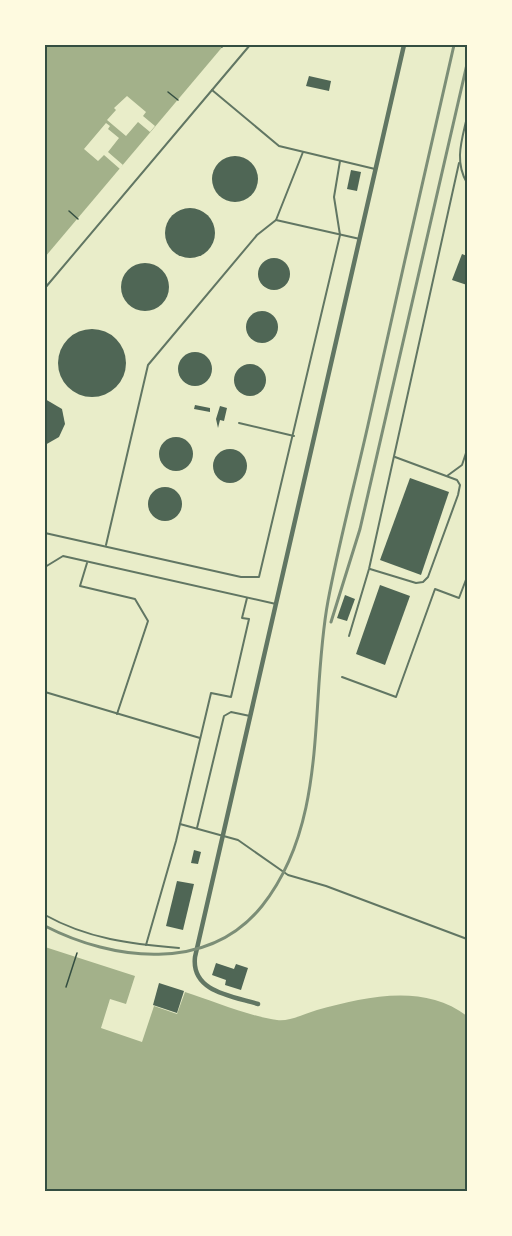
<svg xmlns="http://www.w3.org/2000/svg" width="512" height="1236" viewBox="0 0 512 1236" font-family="'Exo 2',sans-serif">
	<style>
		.water { fill: #a3b18a }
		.pier { fill: #e9edc9 }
		.building { fill: #4f6655 }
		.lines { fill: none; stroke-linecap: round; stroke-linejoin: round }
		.path { stroke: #344e41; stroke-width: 1.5 }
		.service { stroke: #617663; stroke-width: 2 }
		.minor { stroke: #617663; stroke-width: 4.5 }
		.rail { stroke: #7c8e77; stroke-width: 3 }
		.neatline { fill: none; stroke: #344e41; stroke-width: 2 }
	</style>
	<rect width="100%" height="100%" fill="#e9edc9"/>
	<g class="water">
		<polygon points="45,45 224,45 45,257"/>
		<path d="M45 947 135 976 126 1004 110 999 101 1028 142 1042 154 1006 177 1014 185 992C213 1001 248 1016 277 1020 289 1022 306 1013 317 1010 366 997 423 983 467 1016V1191H45Z"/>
	</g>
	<g class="pier">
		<polygon points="127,96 146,112 143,116 155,126 150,132 138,122 126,136 107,120 116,110 114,108"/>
		<polygon points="106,123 110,126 108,129 119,138 108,152 123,165 120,169 104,155 98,161 84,149"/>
	</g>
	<g class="building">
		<polygon points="309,76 331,81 329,91 306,86"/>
		<circle cx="235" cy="179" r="23"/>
		<polygon points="351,170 361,172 357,191 347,189"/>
		<circle cx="190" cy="233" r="25"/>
		<polygon points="462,254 467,256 467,285 452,280"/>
		<circle cx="274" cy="274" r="16"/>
		<circle cx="145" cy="287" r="24"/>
		<circle cx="262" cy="327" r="16"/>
		<circle cx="92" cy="363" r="34"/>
		<circle cx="195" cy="369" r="17"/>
		<circle cx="250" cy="380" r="16"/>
		<polygon points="45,399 62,409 65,424 59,437 45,445"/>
		<polygon points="195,405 210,408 210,412 194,409"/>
		<polygon points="220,406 227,408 224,421 220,420 218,428 216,419"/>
		<circle cx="176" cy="454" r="17"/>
		<circle cx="230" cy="466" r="17"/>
		<polygon points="410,478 449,492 421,575 380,560"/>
		<circle cx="165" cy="504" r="17"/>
		<polygon points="380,585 410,596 385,665 356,654"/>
		<polygon points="345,595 355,599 347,621 337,618"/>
		<polygon points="194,850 201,852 198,864 191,863"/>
		<polygon points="177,881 194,884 183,930 166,926"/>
		<polygon points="216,963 234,969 236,964 248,968 241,990 225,985 226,980 212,975"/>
		<polygon points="159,983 184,991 177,1013 153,1005"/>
	</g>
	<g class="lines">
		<g class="path">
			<polyline points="220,45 222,47"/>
			<polyline points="168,92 178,100"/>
			<polyline points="69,211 78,219"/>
			<polyline points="66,987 77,953"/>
		</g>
		<g class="service">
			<polyline points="212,90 279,146 375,169"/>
			<path d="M467 117C462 140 454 161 467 183"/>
			<polyline points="303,152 276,220 360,239"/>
			<polyline points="45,288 250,45"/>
			<polyline points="239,423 294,436"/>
			<polyline points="447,476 462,465 467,450"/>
			<polyline points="45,533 241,577 259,577 340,235 334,197 340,161"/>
			<polyline points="106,545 148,365 257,235 276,220"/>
			<polyline points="87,563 80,586 135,599 148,621 117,714"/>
			<polyline points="45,567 63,556 276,604"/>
			<polyline points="370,569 416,583 423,582 428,577 458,495 460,485 457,480 395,457"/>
			<polyline points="349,636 369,569 459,163"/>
			<polyline points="342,677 396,697 435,589 459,598 467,577"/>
			<polyline points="45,692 200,738"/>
			<polyline points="180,824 238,840 288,875 326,886 467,939"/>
			<polyline points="197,828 224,716 231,712 250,716"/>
			<path d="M45 915C88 939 131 944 179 948"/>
			<polyline points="146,945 176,841 211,693 231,697 249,619 242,618 247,598"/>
		</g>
		<path class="minor" d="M258 1004C232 996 191 992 195 957L404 45"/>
		<g class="rail">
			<polyline points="331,622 360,529 467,64"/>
			<path d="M45 926C113 961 208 973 262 906 330 820 309 702 328 601 339 542 355 483 368 425 396 298 425 172 454 45"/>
		</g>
	</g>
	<rect width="512" height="1236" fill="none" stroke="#fefae0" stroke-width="93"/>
	<rect x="46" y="46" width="420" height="1144" class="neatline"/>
</svg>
